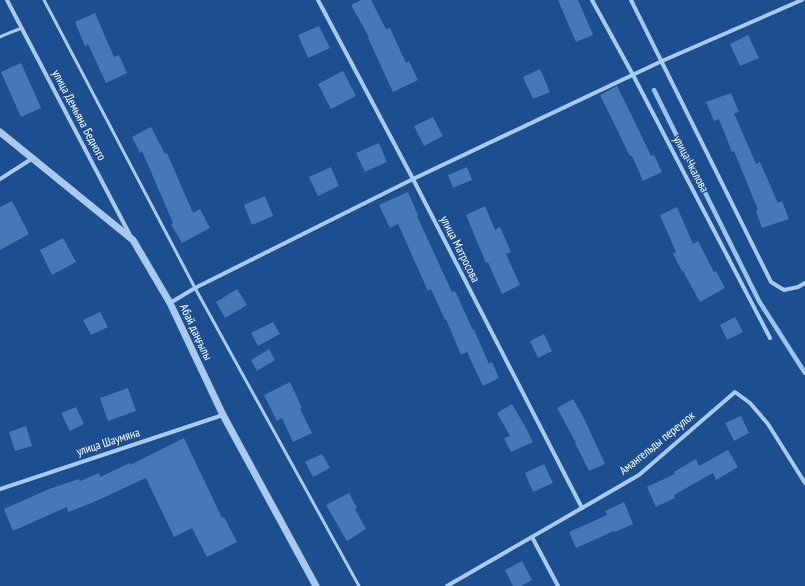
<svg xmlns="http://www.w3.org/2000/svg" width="805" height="586" viewBox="0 0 805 586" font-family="'PT Sans Narrow',sans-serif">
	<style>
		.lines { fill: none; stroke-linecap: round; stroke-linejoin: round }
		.stream { stroke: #9cc4f0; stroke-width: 4.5 }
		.building { fill: #4478b7 }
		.service { stroke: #a9c9ee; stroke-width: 3 }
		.minor { stroke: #a9c9ee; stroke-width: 4 }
		.tertiary { stroke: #a9c9ee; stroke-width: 7 }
		.labels { text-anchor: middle; stroke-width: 3; stroke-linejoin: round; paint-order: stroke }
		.street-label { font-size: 12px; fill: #fff; stroke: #1b4f8f }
	</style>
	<rect width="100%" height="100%" fill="#1b4f8f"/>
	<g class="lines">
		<polyline class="stream" points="654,90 759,301 805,373"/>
	</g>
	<g class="building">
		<polygon points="361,0 371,0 386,29 390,28 406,63 409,61 418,80 393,92 368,38 369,37 351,5"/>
		<polygon points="558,0 578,0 593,35 576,42"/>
		<polygon points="95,13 114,57 119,55 127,73 106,83 88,44 85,46 75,22"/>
		<polygon points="319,26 330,48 308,58 298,35"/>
		<polygon points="748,35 759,58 740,66 730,44"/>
		<polygon points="21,63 41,108 21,117 1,72"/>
		<polygon points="540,69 550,92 533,99 523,77"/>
		<polygon points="343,71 356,96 331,109 318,84"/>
		<polygon points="617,86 632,116 651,156 654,155 662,172 643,181 632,156 630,156 600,95"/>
		<polygon points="731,93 739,112 734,113 756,164 760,162 778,203 782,201 789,219 762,228 756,211 758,210 734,151 732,152 719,119 714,121 706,102"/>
		<polygon points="433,117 443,136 424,146 414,126"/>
		<polygon points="151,127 165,154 167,153 193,213 200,209 210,228 182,243 171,224 173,223 142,151 140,153 132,137"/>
		<polygon points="379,143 387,162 365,172 356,153"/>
		<polygon points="331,167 339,186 318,196 309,177"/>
		<polygon points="467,167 472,180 453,188 448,175"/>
		<polygon points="408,192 418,215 417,216 452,292 455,291 473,330 474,330 489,364 492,362 499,378 483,386 467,352 461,355 446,319 445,320 431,289 428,291 398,224 390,228 379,205"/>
		<polygon points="265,196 273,216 252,225 244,205"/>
		<polygon points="12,201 29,234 0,250 0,207"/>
		<polygon points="485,206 495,230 500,227 511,252 506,254 520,285 502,294 488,262 486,263 466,215"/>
		<polygon points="677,207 693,244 698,241 714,272 716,271 725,288 700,302 683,271 682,271 673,254 676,252 660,215"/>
		<polygon points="63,238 76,262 52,275 40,250"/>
		<polygon points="237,289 247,305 225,318 216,302"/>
		<polygon points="100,312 108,327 91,335 83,320"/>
		<polygon points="735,317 743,332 727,340 720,325"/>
		<polygon points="273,322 280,334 258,346 251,333"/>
		<polygon points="544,334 552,351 538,358 530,341"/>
		<polygon points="269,349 275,360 257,371 251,360"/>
		<polygon points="290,382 302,408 300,409 312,433 293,442 282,418 277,421 264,395"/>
		<polygon points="128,388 136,411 108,421 100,398"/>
		<polygon points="573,399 584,418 605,464 589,471 575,443 576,443 557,408"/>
		<polygon points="512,404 526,428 533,442 511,452 504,438 510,436 497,413"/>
		<polygon points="76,407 84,424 70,431 61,413"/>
		<polygon points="741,416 749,433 734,441 725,423"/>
		<polygon points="26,426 32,446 15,451 9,432"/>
		<polygon points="184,438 222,518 224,517 237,542 207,557 192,528 174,537 146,478 94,502 68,512 67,507 13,531 4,509 49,489 79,479 80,481 99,473 100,477 130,463 130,465"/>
		<polygon points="728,450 738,467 716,480 713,473 674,495 675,498 656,507 647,487 675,474 674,472 696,459 699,466"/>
		<polygon points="322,454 330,468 313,477 305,462"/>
		<polygon points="544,464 553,483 533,492 525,473"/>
		<polygon points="349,493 357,508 355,509 366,529 347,541 326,505"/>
		<polygon points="624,502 633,524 615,532 614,531 576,548 569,532 607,515 605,511"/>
		<polygon points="522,561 532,580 521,586 513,586 505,570"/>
	</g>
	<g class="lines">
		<g class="service">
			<polyline points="44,0 195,288 359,586"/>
			<polyline points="0,37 9,33 22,28"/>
		</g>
		<g class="minor">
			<polyline points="7,0 131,237"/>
			<polyline points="318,0 413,179 582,508"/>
			<polyline points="592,0 633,75 770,338"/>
			<polyline points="631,0 771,282 784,290 798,287 805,283"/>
			<polyline points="0,179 33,158"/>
			<polyline points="170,303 195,288 413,179 662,61 802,0"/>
			<polyline points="0,489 223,415"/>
			<polyline points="532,537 558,586"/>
			<polyline points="447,586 582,508 639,475 735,392 750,403 768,424 805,483"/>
		</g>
		<polyline class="tertiary" points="0,132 133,240 170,303 223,415 316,586"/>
	</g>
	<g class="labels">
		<g class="street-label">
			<text transform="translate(79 115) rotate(62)" y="4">улица Демьяна Бедного</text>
			<text transform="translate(691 164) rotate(62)" y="4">улица Чкалова</text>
			<text transform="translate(460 249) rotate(63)" y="4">улица Матросова</text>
			<text transform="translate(196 332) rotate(65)" y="4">Абай даңғылы</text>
			<text transform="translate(108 442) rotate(-18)" y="4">улица Шаумяна</text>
			<text transform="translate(657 443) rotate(-39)" y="4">Амангельды переулок</text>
		</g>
	</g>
</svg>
